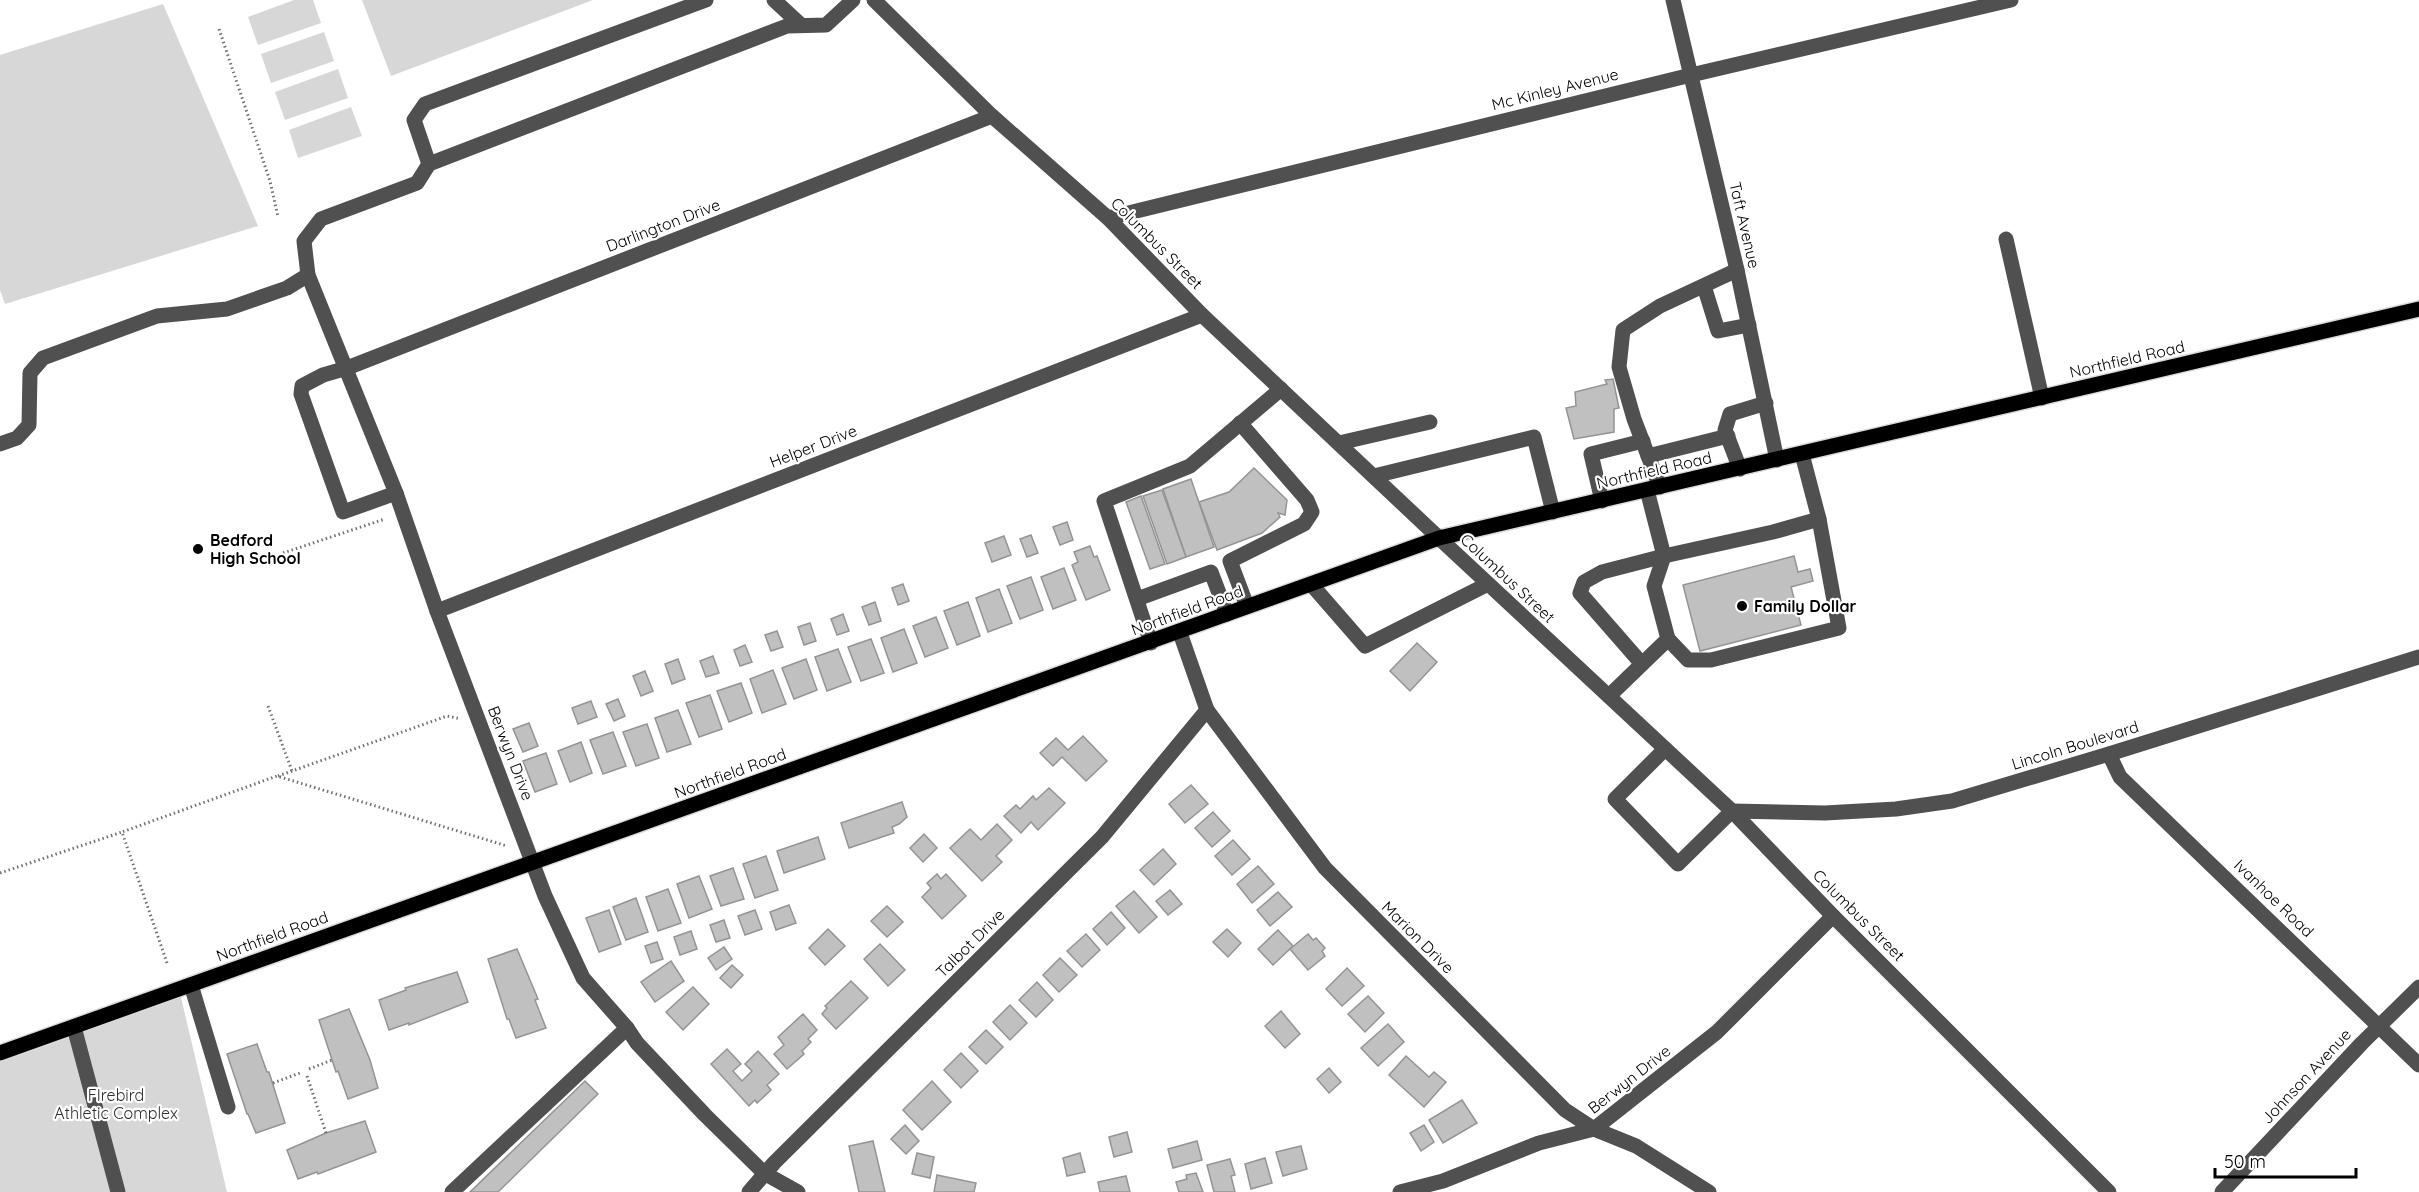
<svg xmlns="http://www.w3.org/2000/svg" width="2419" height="1192" viewBox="0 0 2419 1192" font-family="Quicksand,sans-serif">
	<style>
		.green { fill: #d7d7d7 }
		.building { fill: #c0c0c0; stroke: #949494; stroke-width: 1.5 }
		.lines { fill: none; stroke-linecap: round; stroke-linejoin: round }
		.major-casing { stroke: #dbdbdb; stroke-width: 18 }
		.path { stroke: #727272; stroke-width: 3; stroke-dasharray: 1.5 3; stroke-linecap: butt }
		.minor { stroke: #505050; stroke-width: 15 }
		.major { stroke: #000; stroke-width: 15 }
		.poi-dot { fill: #000; stroke: #fff; stroke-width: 2 }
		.labels { text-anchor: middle; stroke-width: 4.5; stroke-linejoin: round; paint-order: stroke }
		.street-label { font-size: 16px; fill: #000; stroke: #fff }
		.poi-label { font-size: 16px; font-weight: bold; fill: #000; stroke: #fff; text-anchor: start }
		.park-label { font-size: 16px; fill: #2e2e2e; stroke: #fff }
	</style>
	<rect width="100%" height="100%" fill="#fff"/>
	<g class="green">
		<polygon points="294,0 313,0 321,23 258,45 248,17"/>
		<polygon points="362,0 593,0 391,76"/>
		<polygon points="163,4 258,226 5,304 0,290 0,55"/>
		<polygon points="324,32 334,61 271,83 261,54"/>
		<polygon points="338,69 348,98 285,120 275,92"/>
		<polygon points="351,107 362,136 298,158 289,130"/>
		<polygon points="179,989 227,1192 0,1192 0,1053"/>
	</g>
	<g class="building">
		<polygon points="1613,379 1619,408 1614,409 1614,432 1574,439 1566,408 1576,406 1575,392 1607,384 1605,380"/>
		<polygon points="1254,468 1287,500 1285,515 1278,513 1280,517 1262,533 1217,550 1199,502 1229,492"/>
		<polygon points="1191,479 1214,547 1186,557 1163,489"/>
		<polygon points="1162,490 1186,557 1167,564 1143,496"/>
		<polygon points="1141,496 1165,564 1150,569 1126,502"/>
		<polygon points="1067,522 1073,540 1060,545 1053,527"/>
		<polygon points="1031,535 1038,553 1027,557 1020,539"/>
		<polygon points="1004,536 1011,555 992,562 985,543"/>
		<polygon points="1090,546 1094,557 1097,556 1110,590 1086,600 1072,565 1078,562 1074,552"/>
		<polygon points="1794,556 1798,572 1810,569 1813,581 1791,587 1801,625 1700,651 1683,585"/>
		<polygon points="1064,568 1076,600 1053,609 1041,577"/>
		<polygon points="1031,577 1043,610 1020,619 1007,586"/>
		<polygon points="903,584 909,601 898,605 892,588"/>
		<polygon points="999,589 1012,623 988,632 976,598"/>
		<polygon points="875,602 881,621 869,625 862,607"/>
		<polygon points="968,602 980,636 957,645 944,611"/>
		<polygon points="843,614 849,631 837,635 831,619"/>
		<polygon points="936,617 948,648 925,657 913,626"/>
		<polygon points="810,623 816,641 804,645 798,627"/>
		<polygon points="904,629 917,663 893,672 881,638"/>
		<polygon points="777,631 783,647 771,651 765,635"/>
		<polygon points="871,639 884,673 861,681 848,647"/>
		<polygon points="1417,643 1437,662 1410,691 1390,671"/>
		<polygon points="745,645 752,662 740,666 734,650"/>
		<polygon points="838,649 851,682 827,691 815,657"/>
		<polygon points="713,656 719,673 706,677 700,661"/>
		<polygon points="678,659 685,679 672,684 665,664"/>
		<polygon points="806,659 817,690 794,699 782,668"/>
		<polygon points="773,670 786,704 762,713 750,679"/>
		<polygon points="645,671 653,691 641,696 633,676"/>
		<polygon points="741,683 752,713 729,722 717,691"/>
		<polygon points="710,695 722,729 699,737 686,703"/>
		<polygon points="618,699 625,716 614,721 606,704"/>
		<polygon points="591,701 597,717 578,724 572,708"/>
		<polygon points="678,710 691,744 667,752 655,718"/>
		<polygon points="529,723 538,746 523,752 513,729"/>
		<polygon points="647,724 659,758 636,766 623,732"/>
		<polygon points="613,732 626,766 603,774 590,740"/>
		<polygon points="1083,736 1107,761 1086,781 1062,757 1053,766 1040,753 1056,738 1068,750"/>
		<polygon points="581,742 592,773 570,782 558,751"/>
		<polygon points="546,753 557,784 535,792 523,761"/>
		<polygon points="1191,785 1208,804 1185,823 1169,804"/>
		<polygon points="1049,788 1065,803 1038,830 1031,822 1021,833 1004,816 1016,805 1020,809 1033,796 1036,800"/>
		<polygon points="902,802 907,817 899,824 892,827 894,833 849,848 841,823"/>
		<polygon points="1213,812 1230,831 1212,847 1195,828"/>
		<polygon points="997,824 1012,840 996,856 1002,862 982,881 950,848 970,829 981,840"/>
		<polygon points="924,834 937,848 923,862 910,848"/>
		<polygon points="818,837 825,859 784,873 777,851"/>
		<polygon points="1233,840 1250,859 1232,875 1215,856"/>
		<polygon points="1163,849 1176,864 1154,885 1140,870"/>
		<polygon points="766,856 778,890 755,898 743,864"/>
		<polygon points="1258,866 1274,884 1252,903 1237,884"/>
		<polygon points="733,868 744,899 721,906 710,876"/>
		<polygon points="937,874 941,879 946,874 966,896 942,919 922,897 931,888 927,883"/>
		<polygon points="699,876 712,909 689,918 677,884"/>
		<polygon points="668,889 681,923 658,931 646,897"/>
		<polygon points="1170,890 1182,904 1168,915 1156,901"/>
		<polygon points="1134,891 1157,917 1139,933 1116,906"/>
		<polygon points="1278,892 1292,907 1270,926 1257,910"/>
		<polygon points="636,898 648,932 626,940 613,907"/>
		<polygon points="789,905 796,923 776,930 770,912"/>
		<polygon points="887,906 903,922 887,937 871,921"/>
		<polygon points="609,910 621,944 599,952 586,918"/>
		<polygon points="755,910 762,929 745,935 738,916"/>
		<polygon points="1111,912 1125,928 1107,945 1093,929"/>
		<polygon points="724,920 730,938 716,942 710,925"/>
		<polygon points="828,929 845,946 825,965 809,948"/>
		<polygon points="1227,929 1241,943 1228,957 1213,942"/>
		<polygon points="1278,930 1293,946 1273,965 1258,949"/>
		<polygon points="691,931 697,949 680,955 674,937"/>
		<polygon points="1086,934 1100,950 1082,967 1067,951"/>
		<polygon points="1308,934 1313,940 1316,938 1325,948 1322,951 1325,956 1308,970 1290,949"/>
		<polygon points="657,942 663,959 651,963 645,946"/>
		<polygon points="880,944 905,970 888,986 864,959"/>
		<polygon points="724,947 732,959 716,970 708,958"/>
		<polygon points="517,949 538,999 535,1000 546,1028 516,1038 509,1019 507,1019 488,959"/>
		<polygon points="1060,958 1077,975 1059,992 1043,975"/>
		<polygon points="671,961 684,981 655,1002 641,982"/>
		<polygon points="732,965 743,975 731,988 720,978"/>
		<polygon points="1347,968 1364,986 1342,1006 1326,989"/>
		<polygon points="457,972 468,1002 409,1025 409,1023 389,1030 379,1000 406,990 405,988"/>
		<polygon points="851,981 868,998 836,1029 822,1014 827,1008 825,1006"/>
		<polygon points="1037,982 1053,1000 1036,1017 1019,1000"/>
		<polygon points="693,987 709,1004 683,1030 666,1012"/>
		<polygon points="1368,996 1384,1013 1365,1032 1348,1014"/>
		<polygon points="1010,1005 1027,1023 1010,1040 993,1022"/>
		<polygon points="349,1009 370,1060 378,1088 348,1099 338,1071 336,1072 319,1020"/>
		<polygon points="1281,1011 1300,1034 1285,1048 1265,1026"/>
		<polygon points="803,1014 817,1030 808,1039 811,1042 802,1051 804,1054 787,1069 774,1054 784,1045 778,1037"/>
		<polygon points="1388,1024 1404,1042 1378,1066 1361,1048"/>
		<polygon points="986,1030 1003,1047 986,1064 969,1047"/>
		<polygon points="257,1044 267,1072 269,1072 285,1123 256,1133 248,1114 247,1114 227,1054"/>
		<polygon points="727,1049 741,1064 733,1071 742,1081 752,1071 745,1064 758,1051 779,1074 767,1085 771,1090 757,1103 755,1100 749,1106 711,1064"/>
		<polygon points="961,1053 978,1071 961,1088 944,1070"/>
		<polygon points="1406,1056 1429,1077 1434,1072 1446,1082 1424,1107 1389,1075"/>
		<polygon points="1329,1068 1341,1082 1329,1093 1317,1079"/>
		<polygon points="585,1081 598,1094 498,1192 470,1192"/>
		<polygon points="932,1081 951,1102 922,1130 903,1110"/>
		<polygon points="1462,1100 1477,1123 1443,1143 1429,1120"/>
		<polygon points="365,1121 376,1152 318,1174 317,1172 298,1179 287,1150 326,1133"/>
		<polygon points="905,1125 919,1141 906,1154 891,1139"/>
		<polygon points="1424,1125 1434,1142 1421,1151 1410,1133"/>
		<polygon points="1127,1132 1132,1152 1114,1157 1109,1137"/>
		<polygon points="873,1141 885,1192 859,1192 849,1146"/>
		<polygon points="1197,1141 1202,1160 1173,1168 1168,1149"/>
		<polygon points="1301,1146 1307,1169 1283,1176 1276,1152"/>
		<polygon points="917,1153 934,1157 930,1178 912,1174"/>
		<polygon points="1080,1153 1085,1172 1067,1176 1063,1158"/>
		<polygon points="1265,1158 1272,1183 1251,1189 1245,1164"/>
		<polygon points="1230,1159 1235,1175 1231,1176 1235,1192 1214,1192 1207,1165"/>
		<polygon points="1196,1173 1203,1192 1179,1192 1176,1182 1187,1179 1186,1175"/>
		<polygon points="937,1175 976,1183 974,1192 934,1192"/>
		<polygon points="1126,1176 1130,1192 1100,1192 1098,1182"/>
	</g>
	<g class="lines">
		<g class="major-casing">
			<polyline id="major" points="0,1053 1439,538 2419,309"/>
		</g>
		<g class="path">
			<polyline points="219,29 270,181 278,217"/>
			<polyline points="283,553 385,519"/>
			<polyline points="268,706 292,771"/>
			<polyline points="278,776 447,716 461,719"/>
			<polyline points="0,873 122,832"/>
			<polyline points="167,963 122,832 277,776 507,846"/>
			<polyline points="309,1069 332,1060"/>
			<polyline points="307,1076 326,1133"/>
			<polyline points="273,1083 300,1073"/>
		</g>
		<g class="minor">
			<polyline points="774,0 801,25"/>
			<polyline points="874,0 992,116 1108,218 1202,315 1439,538 1732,811 1833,916 2109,1192"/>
			<polyline points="1673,0 1737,270 1777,460"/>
			<polyline points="429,164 414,120 425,104 706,0"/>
			<polyline points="1108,218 1691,75 2011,0"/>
			<polyline points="2006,239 2042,398"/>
			<polyline points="1704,286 1718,331 1749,325"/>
			<polyline points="1240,423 1307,500 1312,512 1304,524 1230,561 1247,606"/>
			<polyline points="1339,443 1430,422"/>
			<polyline points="0,444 17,438 29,425 30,373 43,358 157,316 227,309 287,288 308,275"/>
			<polyline points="1648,456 1728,436"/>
			<polyline points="1740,469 1725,430 1730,414 1766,403"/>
			<polyline points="1374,476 1534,437 1553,512"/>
			<polyline points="1660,487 1634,419 1619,367 1623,330 1660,306 1737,270"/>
			<polyline points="1647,490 1664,556 1773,532 1819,519 1802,454"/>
			<polyline points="396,493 343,512 301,394 302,386 323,375 347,368 992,116"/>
			<polyline points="1602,501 1591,454 1643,441"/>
			<polyline points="1311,584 1365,646 1488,584"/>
			<polyline points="1137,599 1211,572 1227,614"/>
			<polyline points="437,611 1202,315"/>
			<polyline points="1180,633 1207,710 1325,868 1565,1110 1594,1129 1636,1146 1709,1192"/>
			<polyline points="1668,639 1688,660 1711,660 1839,628 1819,519"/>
			<polyline points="1151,643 1104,501 1190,466 1281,389"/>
			<polyline points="1642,664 1580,593 1584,582 1602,572 1664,556"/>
			<polyline points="1609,696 1668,639 1654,586 1664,556"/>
			<polyline points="1665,749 1615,799 1678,864 1732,811 1825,813 1896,809 1952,801 2109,754 2419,657"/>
			<polyline points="2109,754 2120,777 2419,1065"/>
			<polyline points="191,985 228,1107"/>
			<polyline points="74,1027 118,1192"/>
			<polyline points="452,1192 627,1028"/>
			<polyline points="749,1192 774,1163 1102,837 1207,710"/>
			<polyline points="798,1192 764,1173 705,1115 637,1043 627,1028 583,978 545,896 437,611 396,493 308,275 304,241 321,219 417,183 429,164 787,26 826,25 853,0"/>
			<polyline points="1400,1192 1443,1181 1539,1143 1594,1129 1717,1032 1833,916"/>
			<polyline points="2222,1192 2362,1043 2419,987"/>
		</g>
		<use href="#major" class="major"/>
	</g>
	<g class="poi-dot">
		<circle cx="198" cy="549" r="6"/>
		<circle cx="1742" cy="606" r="6"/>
	</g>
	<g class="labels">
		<g class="street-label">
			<text transform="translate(1555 89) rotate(-14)" y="6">Mc Kinley Avenue</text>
			<text transform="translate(663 225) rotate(-21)" y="6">Darlington Drive</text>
			<text transform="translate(1745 225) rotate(77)" y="6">Taft Avenue</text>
			<text transform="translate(1157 243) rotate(45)" y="6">Columbus Street</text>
			<text transform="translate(2127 359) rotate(-13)" y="6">Northfield Road</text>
			<text transform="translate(813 446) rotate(-21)" y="6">Helper Drive</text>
			<text transform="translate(1654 470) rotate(-13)" y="6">Northfield Road</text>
			<text transform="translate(1508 578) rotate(43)" y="6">Columbus Street</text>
			<text transform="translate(1187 610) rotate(-20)" y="6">Northfield Road</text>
			<text transform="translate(2075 745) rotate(-17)" y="6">Lincoln Boulevard</text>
			<text transform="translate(511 753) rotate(69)" y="6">Berwyn Drive</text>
			<text transform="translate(730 773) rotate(-20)" y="6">Northfield Road</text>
			<text transform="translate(2274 898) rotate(44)" y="6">Ivanhoe Road</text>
			<text transform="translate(1859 915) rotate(45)" y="6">Columbus Street</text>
			<text transform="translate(272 936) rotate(-20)" y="6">Northfield Road</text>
			<text transform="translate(1418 937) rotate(45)" y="6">Marion Drive</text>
			<text transform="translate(970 943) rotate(-45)" y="6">Talbot Drive</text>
			<text transform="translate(2306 1076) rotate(-47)" y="6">Johnson Avenue</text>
			<text transform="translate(1629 1079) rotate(-38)" y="6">Berwyn Drive</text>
		</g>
		<g class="poi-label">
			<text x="210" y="546">Bedford<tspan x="210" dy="18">High School</tspan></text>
			<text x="1754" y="612">Family Dollar</text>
		</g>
		<g class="park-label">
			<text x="116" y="1101">FIrebird<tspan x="116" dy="18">Athletic Complex</tspan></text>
		</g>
	</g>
	<path d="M2215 1168v9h141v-9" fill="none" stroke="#000000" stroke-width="3"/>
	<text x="2224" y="1168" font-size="18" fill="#000000" stroke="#ffffff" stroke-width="4.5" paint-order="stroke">50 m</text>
</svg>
